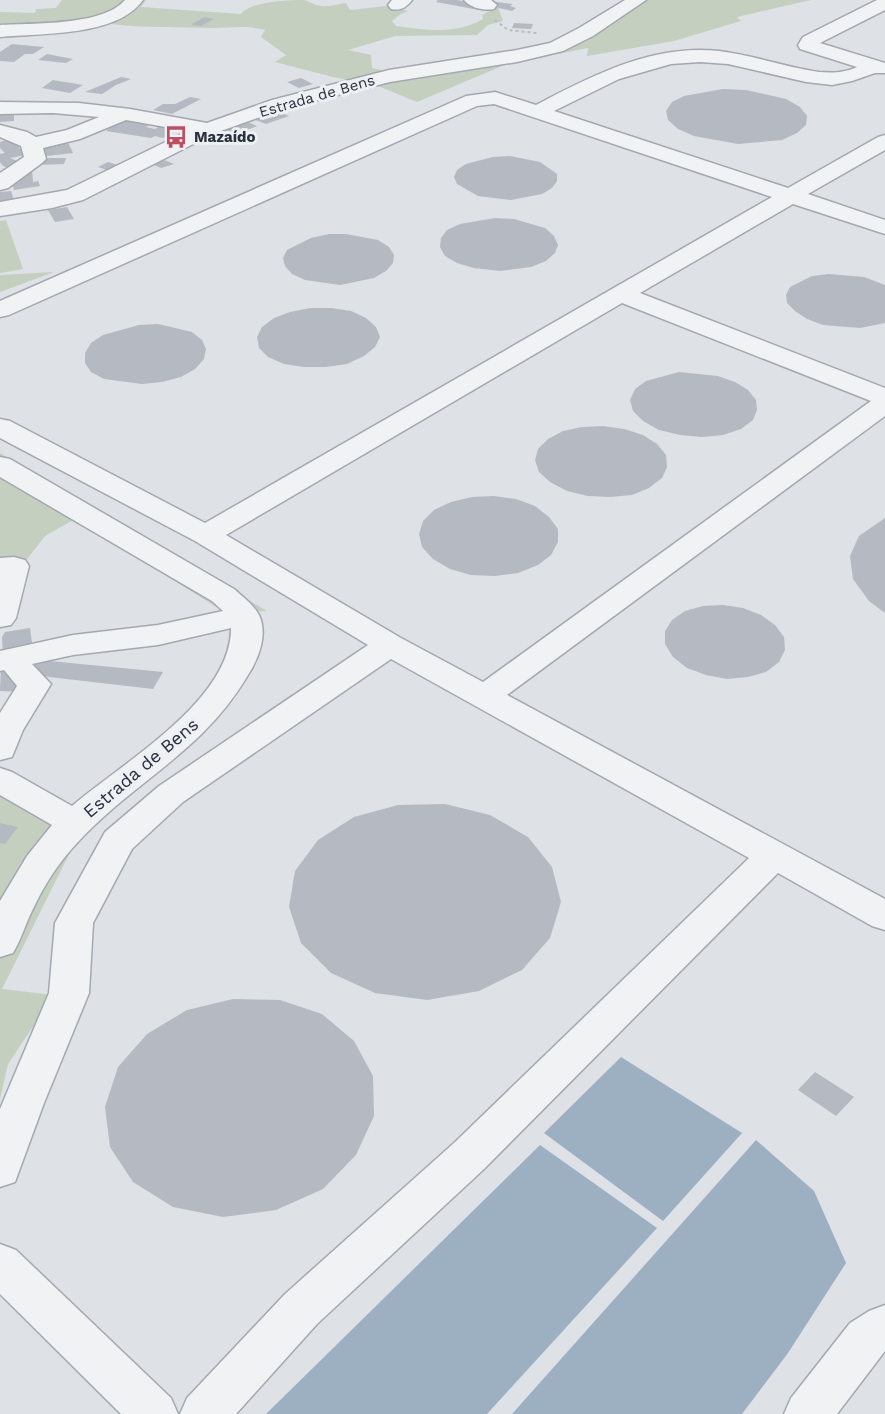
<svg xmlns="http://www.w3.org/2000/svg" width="885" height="1414" viewBox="0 0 885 1414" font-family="'Work Sans',sans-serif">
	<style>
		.green { fill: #c4cfc0 }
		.water { fill: #9cb0c2 }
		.building { fill: #b5bac2 }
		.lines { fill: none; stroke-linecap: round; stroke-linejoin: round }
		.minor-casing { stroke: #a4a8af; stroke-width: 3 }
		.path { stroke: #b8bcc0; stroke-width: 2; stroke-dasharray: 3 3; stroke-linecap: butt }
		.minor { fill: #f0f2f4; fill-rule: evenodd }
		.labels { text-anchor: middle; stroke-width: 6; stroke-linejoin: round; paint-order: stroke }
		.far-street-label { font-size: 15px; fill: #29303b; stroke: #edf0f4 }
		.far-poi-label { font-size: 15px; font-weight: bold; fill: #29303b; stroke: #edf0f4; text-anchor: start }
		.street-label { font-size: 18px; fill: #29303b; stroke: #edf0f4 }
	</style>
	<rect width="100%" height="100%" fill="#dee1e6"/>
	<g class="green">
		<polygon points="62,0 125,0 122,9 104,16 0,28 0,12 35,13 36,9 56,8"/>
		<path d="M142 0H146L141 7 241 14C251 1 289 0 304 0 311 2 315 6 322 6 330 7 338 4 346 3L350 10 387 6 408 11 401 14 392 21 396 26C427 30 455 35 483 19L482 15 498 7 503 21 488 25 477 35 395 36 348 50 371 55 372 68 385 71 514 53 554 44 626 0H811L737 17 741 21 674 41 587 56 588 48 507 64 417 102 378 86 333 77 275 62 286 55 261 37 265 30C245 25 233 28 214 28 179 27 145 28 110 24L140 7Z"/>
		<polygon points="6,220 23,269 0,273 0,221"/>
		<polygon points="54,272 0,292 0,275"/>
		<polygon points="0,453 267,611 226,613 75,519 45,536 24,563 0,564"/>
		<polygon points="0,787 77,838 2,989 54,995 8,1064 0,1099"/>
	</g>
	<g class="water">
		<polygon points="621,1057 742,1133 663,1221 544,1133"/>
		<polygon points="756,1140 814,1191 846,1263 788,1353 742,1414 512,1414"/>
		<polygon points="540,1145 657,1228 487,1414 266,1414"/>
	</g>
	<g class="building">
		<polygon points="438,0 457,0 485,5 479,10 436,2"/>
		<polygon points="481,0 513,4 510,6 516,8 512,11 498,8 497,5 479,2"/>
		<polygon points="204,17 214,19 201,26 191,25"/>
		<polygon points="514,23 533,24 531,29 512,28"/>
		<polygon points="12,44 44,47 33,54 25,54 14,62 0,61 0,52"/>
		<polygon points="47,54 73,59 66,63 38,60"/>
		<polygon points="121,77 131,79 116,85 102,94 85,92"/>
		<polygon points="301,78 313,84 299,88 287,82"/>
		<polygon points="53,80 83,85 70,93 42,88"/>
		<polygon points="723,89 746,90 786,99 800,107 807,116 806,125 797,133 782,140 738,144 694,136 678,129 668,120 666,111 672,102 684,96"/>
		<polygon points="190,97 201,99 172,114 153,110 163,104 175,104"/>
		<polygon points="276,111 289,116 266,124 253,119"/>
		<polygon points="14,112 14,121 0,122 0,113"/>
		<polygon points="121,119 149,125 146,127 155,129 161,125 175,129 163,138 155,136 151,138 106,131"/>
		<polygon points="245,121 257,126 241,132 242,133 240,134 244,136 239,139 218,132"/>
		<polygon points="209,136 226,141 208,143 198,142"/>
		<polygon points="66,138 73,153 47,156 41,144"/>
		<polygon points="11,139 26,155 10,158 25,164 13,170 3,166 0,162 0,154 5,153 0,148 0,142"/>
		<polygon points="510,156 540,162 557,174 557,181 552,188 542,194 511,200 478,196 457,184 454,177 457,170 466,164 493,157"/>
		<polygon points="50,158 66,158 64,164 36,165 38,160"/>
		<polygon points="164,160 174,164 161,168 152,164"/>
		<polygon points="108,162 121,166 110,171 98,167"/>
		<polygon points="32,170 33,182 38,181 40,186 14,190 12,183 19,182 18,172"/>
		<polygon points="11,191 14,200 0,201 0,192"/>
		<polygon points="67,207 74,219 55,222 48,210"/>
		<polygon points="495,218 514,219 545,228 554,236 558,245 555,253 546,261 531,267 500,271 474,268 457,263 445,256 440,247 441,238 447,230 460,224"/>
		<polygon points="329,234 346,234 378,240 389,247 394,255 393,263 386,271 374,278 340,285 305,280 292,274 285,266 283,258 287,250 311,238"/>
		<polygon points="829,274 864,277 885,285 885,323 860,328 823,325 807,319 795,311 787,303 786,295 790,287 812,276"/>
		<polygon points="310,308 331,308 351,311 366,318 376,327 380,337 375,347 364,356 347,364 326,367 304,367 284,364 268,357 259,348 257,337 262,327 274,318 290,312"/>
		<polygon points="158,324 192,332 202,340 206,349 204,359 195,369 181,377 162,382 142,384 104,379 91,372 85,363 85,353 91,343 103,335 139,325"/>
		<polygon points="679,372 718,376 735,382 748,390 756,400 757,410 753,420 741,429 723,435 702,437 680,435 659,430 643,421 633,411 630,400 635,389 646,381"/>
		<polygon points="603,426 624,429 643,435 657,444 666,455 667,467 662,478 649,488 632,495 610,497 588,496 567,491 550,482 539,472 535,460 538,449 548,439 563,431 582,427"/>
		<polygon points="494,496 516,499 535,506 549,517 558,529 558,542 551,555 538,565 518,573 495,576 471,575 450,569 433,559 422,547 419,534 423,521 434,510 451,502 472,497"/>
		<polygon points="885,518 885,613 869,601 853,579 850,556 859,536"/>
		<polygon points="723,605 743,608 761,615 775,625 784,637 785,650 779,662 766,672 748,677 727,679 706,675 687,668 673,657 665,644 665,631 672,620 685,611 703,606"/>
		<polygon points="30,628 33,651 3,655 2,637 5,632"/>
		<polygon points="37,660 60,662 163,672 153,689 32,675"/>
		<polygon points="1,664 23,692 0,691"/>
		<polygon points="445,804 490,815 528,837 552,867 561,902 550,938 522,970 479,991 427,1000 375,993 331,973 301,943 289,907 295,871 318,840 354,817 398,805"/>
		<polygon points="0,823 18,827 5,844 0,843"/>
		<polygon points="233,999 280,1000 322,1014 354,1041 373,1076 374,1116 356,1155 323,1189 276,1210 223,1217 173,1207 133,1182 110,1147 105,1107 118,1067 147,1034 187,1010"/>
		<polygon points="815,1072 854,1097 836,1116 798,1090"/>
	</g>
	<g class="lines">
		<g class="minor-casing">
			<g id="minor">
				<path d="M125 0H143C117 37 41 33 0 37V25C32 23 103 26 125 0Z"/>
				<path d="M392 0H412C406 8 400 11 391 9L388 5Z"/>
				<path d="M464 0H491L497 5 494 9C485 11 470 8 464 0Z"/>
				<polygon points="625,0 646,0 593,36 563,51 517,62 390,82 286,108 215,133 83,200 52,208 0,216 0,202 67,190 188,131 126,120 80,139 43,148 46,159 42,163 8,188 0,190 0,173 24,157 21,146 0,137 0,125 27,132 36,137 67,130 99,117 53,113 0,114 0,102 79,103 130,109 207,123 272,100 389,70 517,50 550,43 579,28"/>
				<path d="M877 0H885V10L820 43 885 63V73H875L852 81 832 85 806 82 728 64 700 62 671 64 619 79 554 111 788 188 878 137 885 135V150L808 194 885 220V234L793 204 640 293 885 388V416L507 695 885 899V930L872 926 778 873 484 1169 317 1324 236 1414H180L187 1398 285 1294 454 1143 749 858 391 659 183 802 132 849 93 923 89 993 44 1103 15 1182 0 1187V1109L49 993 55 923 105 832 159 786 368 645 195 541 0 438V419L10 421 205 523 772 197 494 104 477 106 9 315 0 317V301L466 96 495 92 536 105C593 75 653 44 719 51 753 55 785 67 819 72 832 73 844 73 857 67L800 49 798 45 803 37ZM622 303 871 401 483 682 401 638 226 535Z"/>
				<path d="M0 457 10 459 234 589C242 596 254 605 259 615 268 634 259 658 248 675 202 753 135 780 77 843 58 863 43 887 32 911 25 925 21 940 13 953L0 957V901L27 856 52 825 0 795V768L12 772 72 806C122 763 228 703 231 631V628L158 645 73 655 32 664 51 684 23 730 12 757 0 760V713L17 686 4 670 0 671V651L73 635 158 625 223 611 212 601 0 477Z"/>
				<polygon points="14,557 25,560 29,566 16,618 11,625 0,627 0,558"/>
				<polygon points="0,1244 16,1250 171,1398 178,1414 121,1414 0,1294"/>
				<polygon points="885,1305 885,1351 837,1414 784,1414 791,1398 850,1323 869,1311"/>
			</g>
		</g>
		<polyline class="path" points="495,20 508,30 537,33"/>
		<use href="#minor" class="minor"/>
	</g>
	<defs>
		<g id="bus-bare" transform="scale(1.8)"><path d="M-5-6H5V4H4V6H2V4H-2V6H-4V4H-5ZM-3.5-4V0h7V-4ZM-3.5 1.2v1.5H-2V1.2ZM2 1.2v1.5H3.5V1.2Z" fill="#bf4e63" stroke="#edf0f4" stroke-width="2.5" paint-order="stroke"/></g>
	</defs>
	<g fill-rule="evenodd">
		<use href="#bus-bare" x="176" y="137"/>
	</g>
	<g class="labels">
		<g class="far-street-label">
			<text transform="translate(317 96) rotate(-16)" y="5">Estrada de Bens</text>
		</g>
		<g class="far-poi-label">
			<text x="194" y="142">Mazaído</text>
		</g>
		<g class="street-label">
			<text transform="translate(141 768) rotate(-40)" y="6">Estrada de Bens</text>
		</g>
	</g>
</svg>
